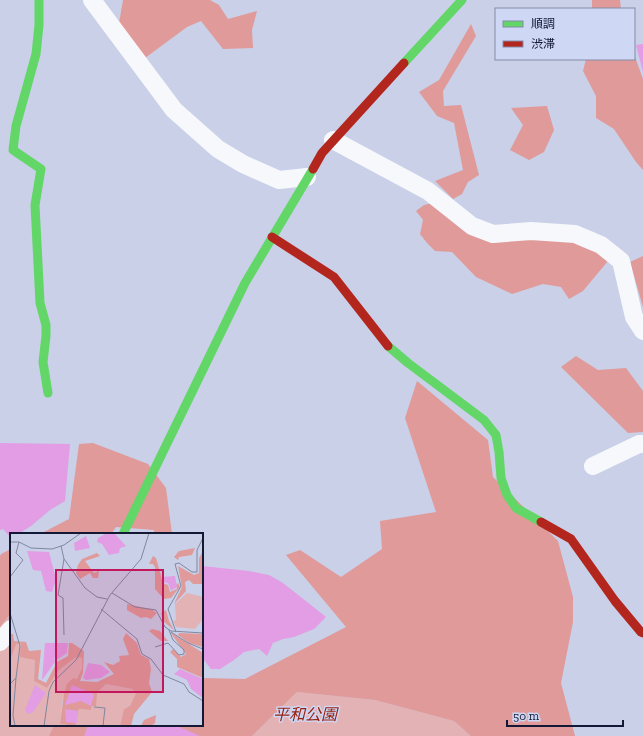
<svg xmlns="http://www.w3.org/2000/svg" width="643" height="736" viewBox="0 0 643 736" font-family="'Zilla Slab','Noto Sans JP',serif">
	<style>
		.green { fill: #e2b2b4 }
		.forest { fill: #e09a99 }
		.water { fill: #e29de4 }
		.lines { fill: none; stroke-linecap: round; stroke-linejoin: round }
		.street { stroke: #f7f8fc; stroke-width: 18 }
		.fast { stroke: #63d668; stroke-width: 9 }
		.jam { stroke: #b3261e; stroke-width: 9 }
		.labels { text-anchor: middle; stroke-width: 3; stroke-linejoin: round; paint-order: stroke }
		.park-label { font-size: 16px; font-style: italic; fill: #992111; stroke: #ced7f4 }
		.inset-road { fill: none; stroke: #8087a0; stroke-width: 1 }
		.view { fill: #c2185b; fill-opacity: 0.15; stroke: #c2185b; stroke-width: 2 }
		.inset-edge { fill: none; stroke: #131934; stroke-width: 2 }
	</style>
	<rect width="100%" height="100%" fill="#c9d0e8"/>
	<g class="green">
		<polygon points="11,613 11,725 54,725 49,736 0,736 0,627"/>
		<polygon points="297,692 375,700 454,721 471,736 252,736"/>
	</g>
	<g class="forest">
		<polygon points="123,0 210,0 219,5 228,19 257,11 252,30 253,48 223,49 201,21 187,27 145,58 119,23"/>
		<polygon points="592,0 620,0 621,9 592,9"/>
		<polygon points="471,24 476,36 443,91 444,106 461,105 479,175 468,182 462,194 453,199 435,181 463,170 454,123 437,116 419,92 439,80"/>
		<polygon points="634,54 643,79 643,170 636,162 614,129 596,118 596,96 583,71 586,59 634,59"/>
		<polygon points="547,106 554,130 544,152 529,160 510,150 523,125 511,108"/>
		<polygon points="433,203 470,231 571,239 597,246 608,261 583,291 569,299 561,287 543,284 512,294 476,277 452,252 435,251 427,243 420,234 423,220 416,211 424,205"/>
		<polygon points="643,256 643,307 630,262"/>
		<polygon points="576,356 598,370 626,368 643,391 643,432 628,433 561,367"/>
		<polygon points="417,381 488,440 493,477 558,541 573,597 573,622 561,683 575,736 471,736 454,721 375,700 297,692 252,736 49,736 54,725 202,725 202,678 245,679 346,627 286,555 300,550 341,577 382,549 380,521 436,512 405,418"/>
		<polygon points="93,443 148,464 166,488 172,534 154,534 154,530 116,527 111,534 40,534 69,519 79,444"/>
		<polygon points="11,549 11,613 0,627 0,556 1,554"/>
	</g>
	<g class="water">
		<polygon points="643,44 643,72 636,45"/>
		<polygon points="0,443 70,444 65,501 50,510 31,526 18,534 11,534 11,538 3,529 0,530"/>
		<polygon points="202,566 249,571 269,575 283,583 326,617 314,629 294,637 283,639 273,643 267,656 259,649 244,652 234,660 220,669 211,669 204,660 202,660"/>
		<polygon points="88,725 175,725 200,736 84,736"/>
	</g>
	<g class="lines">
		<g class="street">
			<polyline points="92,0 174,110 218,149 243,164 279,180 307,177"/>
			<polyline points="333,140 428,191 472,226 493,234 531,231 575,234 601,245 621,261 634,317 643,331"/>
			<polyline points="593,466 639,444 643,444"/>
			<polyline points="0,642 11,629"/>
		</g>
		<g class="fast">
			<polyline points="39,0 39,25 36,54 16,126 13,150 41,169 35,205 40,303 46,325 46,336 43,362 48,393"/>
			<polyline points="404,63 462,0"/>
			<polyline points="388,346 408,363 484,420 496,435 499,452 501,478 507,495 516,508 541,522"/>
			<polyline points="123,534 245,283 313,169"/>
		</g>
		<g class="jam">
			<polyline points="313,169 322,153 404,63"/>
			<polyline points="272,237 334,277 388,346"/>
			<polyline points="541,522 571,539 615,601 641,632 643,633"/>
		</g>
	</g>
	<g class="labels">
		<g class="park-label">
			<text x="305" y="720">平和公園</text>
		</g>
	</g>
	<g transform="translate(10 533)">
		<rect width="193" height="193" fill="#c9d0e8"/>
		<path d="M177 60 193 64V86L185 96 166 94 163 88 166 87 165 71ZM6 110H11L25 127 24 148 37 155 49 137 66 124 72 125V135L67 146 63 145 54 161 52 171 50 191 62 193H0V128ZM96 151 122 156 126 160 120 173 114 176 110 193H65L69 176 81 177 87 160Z" fill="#e2b2b4"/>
		<path d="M185 15 182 22 169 24 168 27 164 24 169 18ZM87 20 90 23 75 28 84 40 89 38 88 45H83L80 40 70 46 66 40 68 32 72 26ZM192 20 193 51H183L179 47 175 49 176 58 164 71 172 54 168 33 184 42 189 40V25ZM143 23 146 25 153 50 158 52 160 59 167 56 166 52 168 50 170 54 161 65 154 66 145 56V34L143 31H139ZM117 71 141 76 147 80 141 86 136 84 131 85 117 77ZM156 77 159 88 164 97 153 88 151 80ZM142 96 150 98 158 108H151L139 98ZM160 99 193 120V145L167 134V126L160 119 163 116 171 124 176 121ZM116 100 127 110 131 122 139 126 141 136 139 150 142 159 124 181 121 193H110L114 176 120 173 126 160 122 156 96 151 87 160 86 173H82L81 177 69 176 65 193 50 191 54 161 57 151 63 145 67 146 72 135V125L66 124 49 137 37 155 24 148 25 127 10 124 11 110 6 111 0 128V101H3L4 108 16 109 19 118 31 117 28 146 36 150 47 129 58 123 59 110H62L74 118 73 140 70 148 87 149 104 141 94 129 103 132 110 128 109 123 119 122 113 106ZM169 100 193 101V114L179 110 168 102ZM146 182 145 190 141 193H131L134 187Z" fill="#e09a99"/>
		<path d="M97 0H104L116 13 110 15 109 20 99 22 92 11 87 9 88 5ZM76 3 80 15 65 18 64 10ZM17 18 39 19 46 46 42 59 36 58 31 38 23 37ZM165 43 167 54 161 58 158 50 153 49 152 44ZM35 110H58L57 120 48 126 44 125 45 129 32 147ZM78 130 91 132 100 139 91 145 76 147 73 145ZM170 136 193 146V165L181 156 177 147 164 141ZM25 152 36 160 23 179 18 181 15 177ZM62 152 84 161 81 173 71 168 55 172ZM55 176 68 178 67 190 56 189Z" fill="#e29de4"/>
		<path class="inset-road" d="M0 9H9L21 15 42 16 54 12 71 0M51 13 54 26 75 55 87 64 97 66M54 26 48 62 53 65 54 102M0 44 13 27 6 20 9 9M102 60 125 74 146 77 155 94 161 98 193 100M91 76 127 106 132 121 141 126 153 142 174 151 179 159 193 168M0 80 10 113 6 145 0 151M161 99 178 110 193 116M166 99 158 76 171 53 165 31 169 30 182 39H187V17L193 5M145 114 158 110 169 122 174 121V117L163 107 159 97M84 174 95 175 93 193M5 193 3 182 6 145M34 193 39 158 43 149 66 127 100 62 131 26 139 0"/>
		<path class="view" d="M46 37H153V159H46Z"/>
		<rect width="193" height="193" class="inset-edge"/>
	</g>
	<rect x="495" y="8" width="140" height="52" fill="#ced7f4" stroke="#838ba7"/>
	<rect x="503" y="21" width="20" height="6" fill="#63d668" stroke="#838ba7"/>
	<text x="531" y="28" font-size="12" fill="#131934">順調</text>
	<rect x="503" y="41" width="20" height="6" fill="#b3261e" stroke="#838ba7"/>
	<text x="531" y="48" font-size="12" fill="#131934">渋滞</text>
	<path d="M507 720v6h116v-6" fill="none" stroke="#131934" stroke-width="2"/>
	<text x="513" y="720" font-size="12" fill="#131934" stroke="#ced7f4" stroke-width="3" paint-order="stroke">50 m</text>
</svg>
